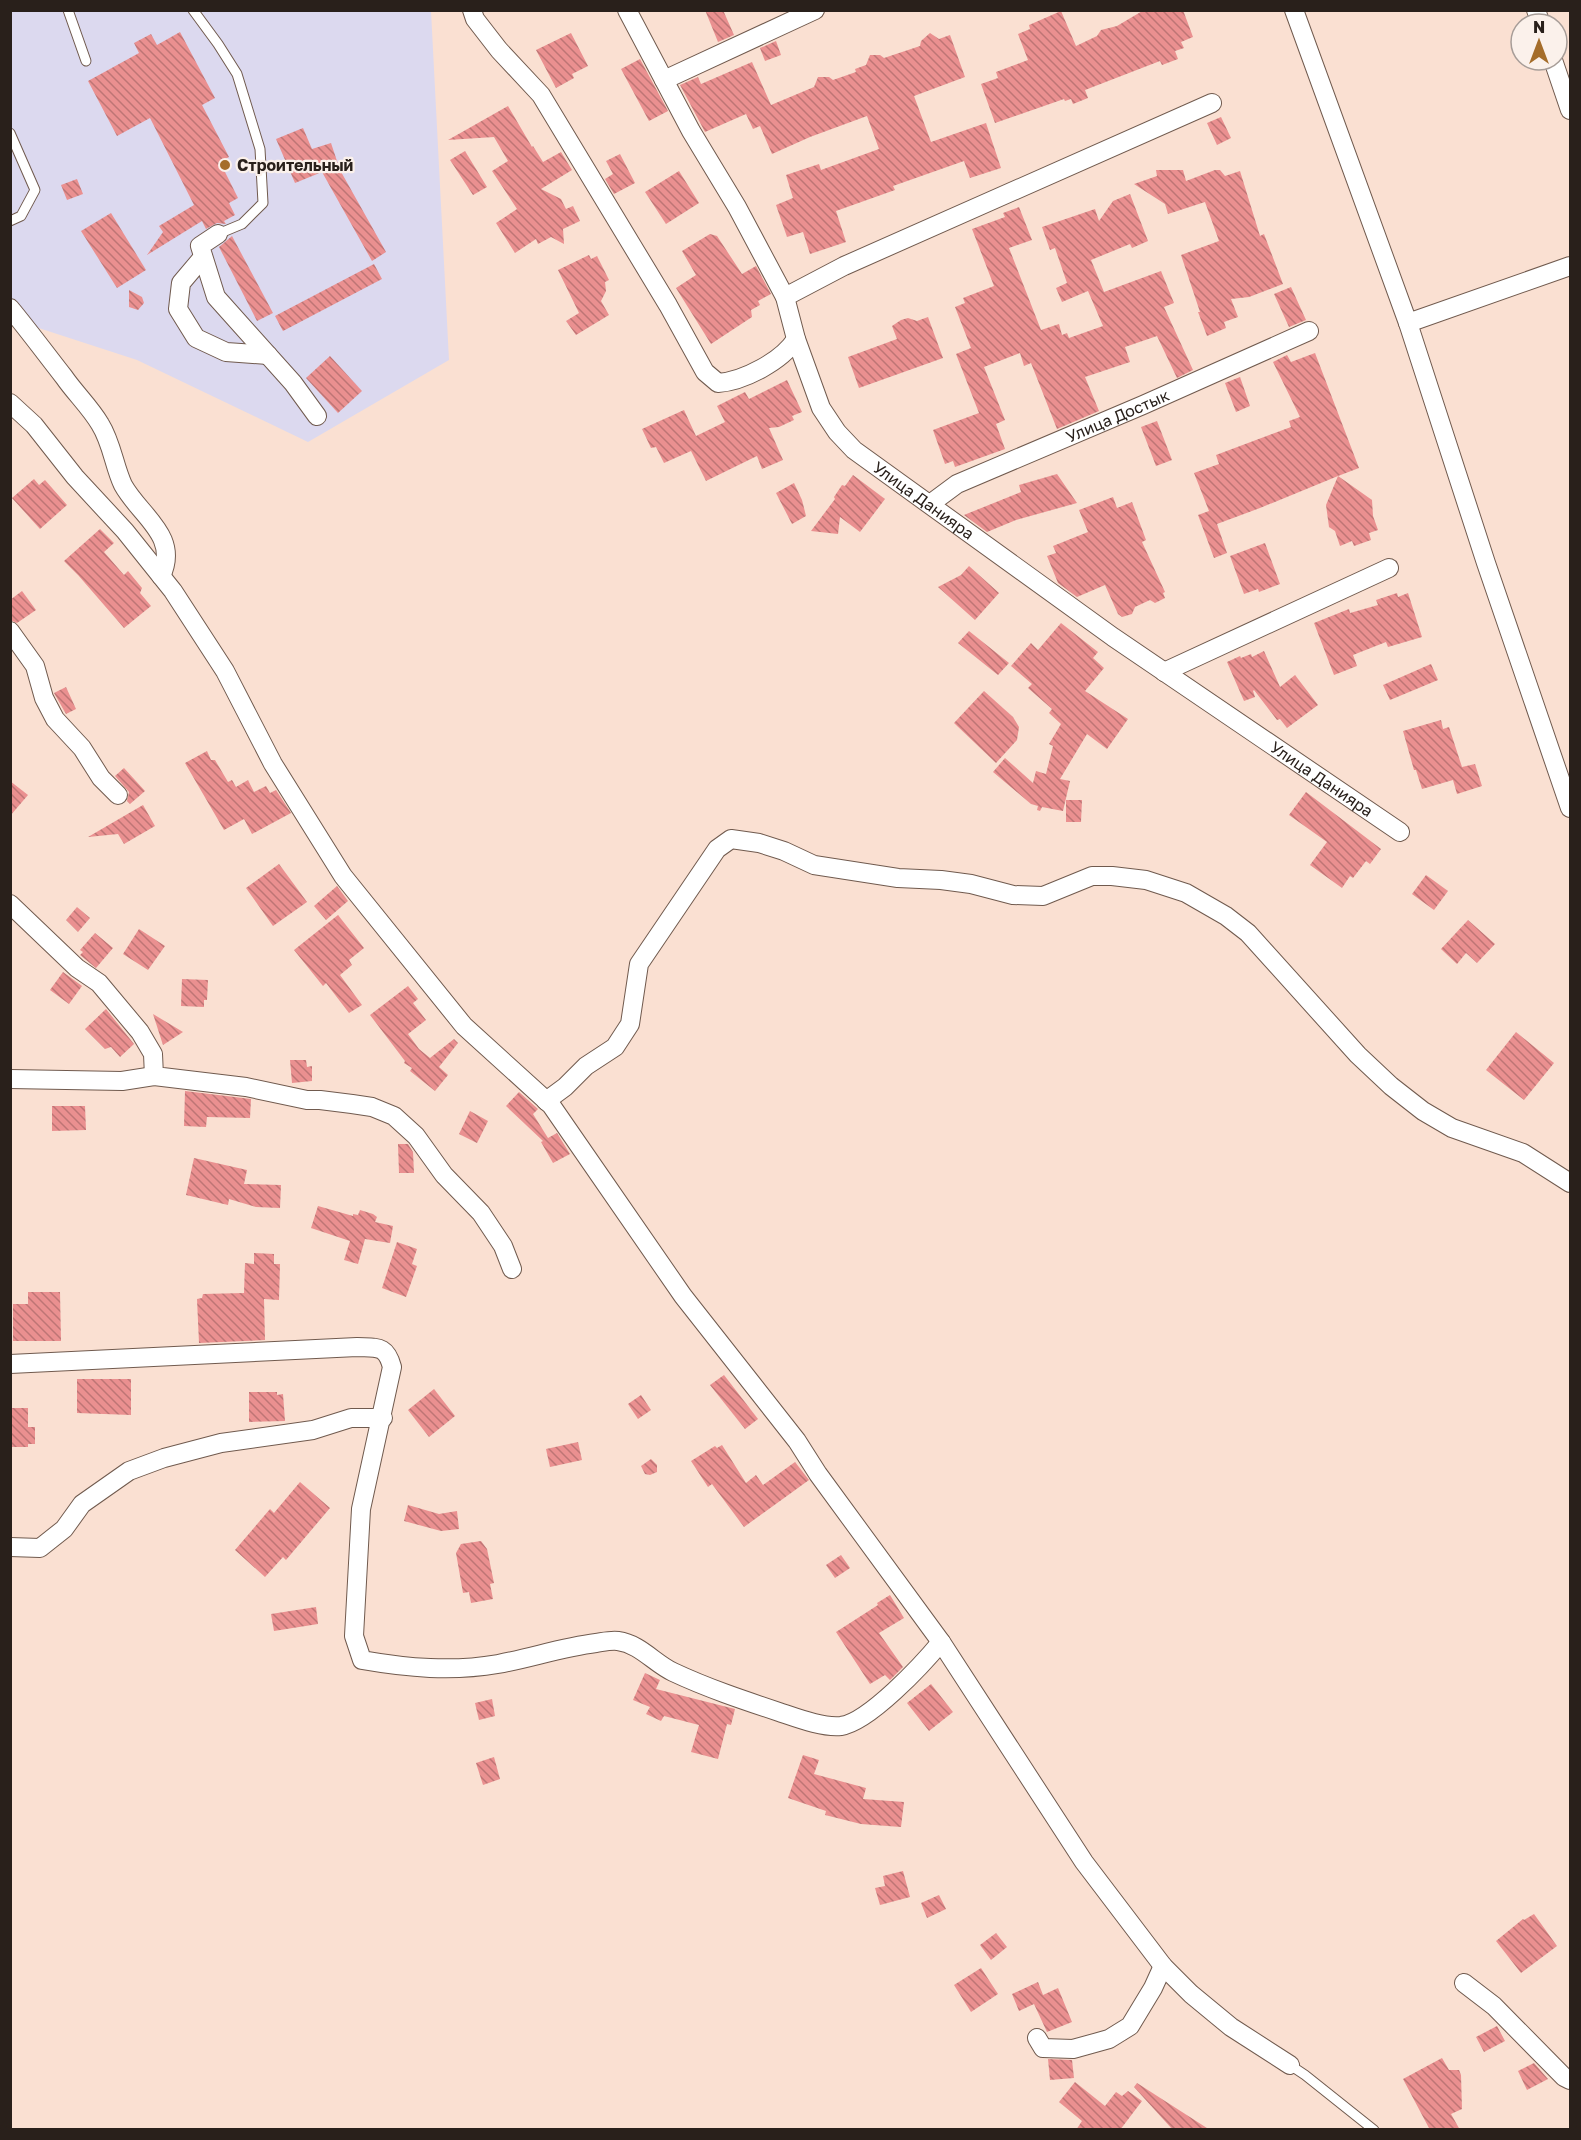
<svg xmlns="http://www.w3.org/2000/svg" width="1581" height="2140" viewBox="0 0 1581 2140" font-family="'Golos Text',sans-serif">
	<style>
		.commercial { fill: #dcd9ef }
		.building { fill: url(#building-back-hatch) }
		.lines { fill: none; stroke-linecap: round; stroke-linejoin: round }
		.service-casing { stroke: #705a4e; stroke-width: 11 }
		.minor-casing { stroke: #705a4e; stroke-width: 20 }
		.service { stroke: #fff; stroke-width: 9 }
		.minor { stroke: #fff; stroke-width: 18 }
		.poi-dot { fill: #a56d2a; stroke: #fbf1eb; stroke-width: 2 }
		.labels { text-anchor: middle; stroke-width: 4.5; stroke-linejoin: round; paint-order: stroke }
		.poi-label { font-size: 16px; font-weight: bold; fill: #29201b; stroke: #fbf1eb; text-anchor: start }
		.street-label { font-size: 16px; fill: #29201b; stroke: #fbf1eb }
	</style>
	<defs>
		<pattern id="building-back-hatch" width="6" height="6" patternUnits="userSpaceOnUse" patternTransform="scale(1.5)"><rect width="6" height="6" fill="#ea9090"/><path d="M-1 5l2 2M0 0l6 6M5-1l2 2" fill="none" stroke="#be7575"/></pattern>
	</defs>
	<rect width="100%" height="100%" fill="#fae0d2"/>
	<polygon class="commercial" points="11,11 431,11 449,360 308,442 137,360 11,319"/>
	<g class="building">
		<polygon points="705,10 723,10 734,35 718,42"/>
		<polygon points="1144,10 1183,10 1193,37 1181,42 1184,48 1175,51 1178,59 1162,65 1160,61 1085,90 1088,98 1073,104 1071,99 1065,101 1064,99 995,123 981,84 998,78 996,72 1028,60 1018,34 1030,29 1029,25 1061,11 1076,46 1097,36 1101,30 1117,26"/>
		<polygon points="180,32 215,98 202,105 229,157 220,162 238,198 229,203 235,215 224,221 226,224 217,223 206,229 202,221 147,255 163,232 159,226 194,205 150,118 117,136 88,81 139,53 134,43 151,34 157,45"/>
		<polygon points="571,33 588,66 572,74 574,78 556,88 536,50"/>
		<polygon points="930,33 939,39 950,35 965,77 914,96 931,142 986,123 1001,168 970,178 964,161 893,186 895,190 836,211 846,242 810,254 803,232 787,237 776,205 793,198 786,175 819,164 821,170 879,149 867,116 810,137 772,154 760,126 753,129 746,114 705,132 680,85 698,77 701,84 752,62 771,105 814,87 818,77 829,77 833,80 856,72 855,69 866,65 870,55 880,55 884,58 920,46 921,41"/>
		<polygon points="776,41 781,55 765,61 760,48"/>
		<polygon points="640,59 668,111 649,121 621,69"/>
		<polygon points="508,106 532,147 533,146 543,162 561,152 572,170 541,189 561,199 566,209 573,206 580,221 563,229 564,244 551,237 538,244 536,239 515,253 496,223 517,209 492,171 508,161 494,137 448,140"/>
		<polygon points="1221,117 1231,138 1217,145 1207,123"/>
		<polygon points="303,128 312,149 331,143 340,170 386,252 372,261 322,172 295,183 276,139"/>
		<polygon points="465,151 487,187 473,195 450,160"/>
		<polygon points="620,154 635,183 614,194 605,179 613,174 606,161"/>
		<polygon points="1156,170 1183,170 1186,181 1215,170 1220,170 1225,176 1240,171 1260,236 1264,234 1283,284 1249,297 1231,299 1238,317 1224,322 1226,328 1207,336 1198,312 1200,312 1181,255 1219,241 1205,202 1168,214 1165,204 1134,184 1157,176"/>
		<polygon points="679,171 699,203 666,224 645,192"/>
		<polygon points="77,179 83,194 67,200 61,185"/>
		<polygon points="1130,194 1148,241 1132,248 1130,244 1091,260 1104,292 1161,271 1174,303 1164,307 1193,370 1177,378 1157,336 1125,347 1130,362 1085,377 1099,411 1057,429 1031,363 1024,366 1020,353 984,367 1005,420 996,424 1005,449 955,467 953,461 945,464 933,430 979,413 956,354 971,348 955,307 965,303 963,298 994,286 972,229 1005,217 1003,213 1019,207 1032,240 1009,248 1041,330 1059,324 1062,335 1067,333 1069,338 1103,326 1088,291 1062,302 1056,288 1067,283 1055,248 1050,250 1042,227 1095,209 1099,221 1113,201"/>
		<polygon points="111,213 146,270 117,288 81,231"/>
		<polygon points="710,234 717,236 742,274 756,266 771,294 758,301 760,305 751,310 752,317 711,344 676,288 696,275 682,251"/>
		<polygon points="232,236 273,313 257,321 219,247"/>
		<polygon points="589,255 591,259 597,256 609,280 605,282 606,291 601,301 609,315 576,335 566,321 579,313 558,270"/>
		<polygon points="374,264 382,279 283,331 275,316"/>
		<polygon points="1291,287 1306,320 1289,327 1274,294"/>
		<polygon points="129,290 142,297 144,303 138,310 129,307"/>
		<polygon points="928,317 943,358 859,388 848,357 897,339 892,326 901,320 908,318 917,321"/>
		<polygon points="1315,353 1359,468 1338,476 1372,500 1373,516 1378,530 1369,533 1371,540 1354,546 1352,541 1340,546 1335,531 1329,527 1326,505 1338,476 1260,508 1217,524 1227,553 1214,558 1198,515 1209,511 1194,473 1219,464 1216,455 1291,427 1289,421 1300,417 1273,362 1287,355 1291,362"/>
		<polygon points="330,356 362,391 338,413 306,378"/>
		<polygon points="1240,377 1250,406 1236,412 1225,383"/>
		<polygon points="787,380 802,412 792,416 794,420 779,427 769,428 783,460 762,469 757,456 706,481 691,451 664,463 656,447 651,448 642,429 684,410 696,436 725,422 717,406 745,392 749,399"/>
		<polygon points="1157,421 1172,460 1156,466 1141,427"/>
		<polygon points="1057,474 1077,503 1016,520 987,532 964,515 1021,492 1019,485"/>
		<polygon points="853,475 885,499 860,532 840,517 838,534 811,531 835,499 834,497 842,485 845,486"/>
		<polygon points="34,479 39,485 45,480 67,505 40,529 12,498"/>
		<polygon points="794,483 802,500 806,516 792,524 776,493"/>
		<polygon points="1113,497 1117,508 1132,502 1146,540 1142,542 1165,592 1163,593 1165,598 1155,603 1150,600 1135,607 1132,614 1122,617 1118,614 1105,585 1077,597 1058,583 1047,556 1056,553 1053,546 1088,532 1079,510"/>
		<polygon points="100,529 114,543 104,552 124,575 128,571 142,588 140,593 151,606 124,628 78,575 64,561"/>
		<polygon points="1265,543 1280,584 1259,592 1258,589 1244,594 1230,556"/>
		<polygon points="969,566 999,593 975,620 938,587 961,575"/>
		<polygon points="22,591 36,610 17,623 10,620 10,600"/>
		<polygon points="1397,593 1398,597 1408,593 1422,637 1388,647 1386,642 1353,655 1357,666 1334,675 1314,623 1349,609 1350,613 1378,605 1376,600"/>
		<polygon points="1061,623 1098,652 1093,658 1104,668 1085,691 1128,719 1107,749 1087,734 1060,779 1070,781 1063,811 1042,807 1040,811 1037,810 1038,806 1031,804 993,772 1005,758 1033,783 1036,771 1046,774 1053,746 1049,744 1061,724 1049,713 1052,709 1028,688 1032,684 1011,666 1031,643 1038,650"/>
		<polygon points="969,631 1009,663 998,675 958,643"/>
		<polygon points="1264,651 1280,687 1295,675 1318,705 1287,728 1280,719 1277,720 1254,690 1253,691 1255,697 1244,701 1227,662 1240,656 1241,658 1251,654 1252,657"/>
		<polygon points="1431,664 1438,680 1390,700 1383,685"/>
		<polygon points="66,687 76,709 66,714 54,693"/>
		<polygon points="984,691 1013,717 1019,727 1017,740 996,763 954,723"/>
		<polygon points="1441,720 1443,729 1449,727 1462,767 1475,764 1482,786 1457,794 1453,780 1422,789 1416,770 1414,770 1403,731"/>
		<polygon points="207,751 211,760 215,760 228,782 232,780 236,787 248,780 254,792 266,786 270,793 276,790 291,813 252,834 244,819 224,830 185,763"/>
		<polygon points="124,768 145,791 130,804 127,801 129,792 115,776"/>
		<polygon points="10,781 28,795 10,816"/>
		<polygon points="1306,792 1381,849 1370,864 1366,861 1353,878 1350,876 1342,888 1310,865 1327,842 1289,815"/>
		<polygon points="1066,800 1082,800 1081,822 1066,822"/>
		<polygon points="143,805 155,826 124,844 118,834 88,837"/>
		<polygon points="279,864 307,902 273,926 246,888"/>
		<polygon points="1426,875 1448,891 1434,910 1412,894"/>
		<polygon points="337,886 348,901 326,920 314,906"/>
		<polygon points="77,907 90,918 78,932 66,920"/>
		<polygon points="338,915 364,948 349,960 352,965 340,975 362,1005 349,1013 326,983 323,986 294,950"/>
		<polygon points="1468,920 1495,944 1477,963 1466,953 1457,964 1441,949"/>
		<polygon points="139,929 165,946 148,970 123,954"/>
		<polygon points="95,933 113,948 96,968 80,955 83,952 80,950"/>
		<polygon points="63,972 82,986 69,1004 50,990"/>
		<polygon points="182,979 208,980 207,1000 204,1000 204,1007 181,1006"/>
		<polygon points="408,986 418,999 413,1003 426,1020 408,1034 419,1049 430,1058 454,1039 458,1043 439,1067 448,1075 435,1091 410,1071 412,1068 404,1063 405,1061 370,1015"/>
		<polygon points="106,1009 134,1044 120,1057 111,1047 105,1049 85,1029"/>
		<polygon points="153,1014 183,1032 163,1045"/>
		<polygon points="1516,1032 1554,1063 1524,1100 1486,1070"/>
		<polygon points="290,1060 306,1060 307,1067 312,1066 312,1081 292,1083"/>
		<polygon points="185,1091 251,1099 250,1118 207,1117 206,1127 184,1126"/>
		<polygon points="519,1092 538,1109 533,1114 548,1138 557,1133 570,1154 553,1163 541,1142 543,1141 506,1106"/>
		<polygon points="52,1106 85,1106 86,1130 52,1131"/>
		<polygon points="470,1111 488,1121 477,1143 459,1134"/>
		<polygon points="398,1144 408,1144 413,1152 414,1173 399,1173"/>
		<polygon points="194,1158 247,1170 244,1184 281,1185 280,1208 256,1207 229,1199 228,1205 186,1195"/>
		<polygon points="318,1206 353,1216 353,1214 358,1215 360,1210 373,1214 377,1217 375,1222 393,1226 390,1243 365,1239 358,1264 344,1260 350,1241 311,1228"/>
		<polygon points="397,1242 417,1249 412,1264 417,1266 406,1297 382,1288"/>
		<polygon points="254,1253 274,1254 274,1264 280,1264 279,1300 264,1299 265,1340 199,1343 197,1299 202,1298 203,1294 244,1293 245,1263 254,1264"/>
		<polygon points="28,1292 60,1292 61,1341 13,1341 13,1304 28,1304"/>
		<polygon points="724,1375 758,1419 745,1429 710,1385"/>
		<polygon points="77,1379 131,1379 131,1415 77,1413"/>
		<polygon points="434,1389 455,1416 429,1437 408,1410"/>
		<polygon points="249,1392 277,1392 277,1395 283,1394 285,1421 249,1422"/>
		<polygon points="641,1395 651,1410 638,1419 628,1404"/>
		<polygon points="10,1408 28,1408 28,1427 35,1427 35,1444 28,1444 28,1447 10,1447"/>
		<polygon points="578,1442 582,1460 550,1467 546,1449"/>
		<polygon points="722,1445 746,1483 756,1475 763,1485 795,1462 809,1480 744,1527 712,1484 708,1487 691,1461 715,1446 717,1448"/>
		<polygon points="651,1459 657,1465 657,1472 650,1475 645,1474 641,1466"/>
		<polygon points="300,1482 330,1508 286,1560 283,1557 265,1577 235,1550 270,1509 274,1513"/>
		<polygon points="408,1505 439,1514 457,1511 459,1529 441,1531 404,1521"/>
		<polygon points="481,1541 487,1549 494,1583 490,1584 493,1599 471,1603 469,1592 463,1593 456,1553 461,1544"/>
		<polygon points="841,1555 850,1568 835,1578 826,1565"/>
		<polygon points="890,1595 904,1618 879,1633 903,1667 890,1680 885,1675 870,1684 836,1632 878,1605 877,1603"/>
		<polygon points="316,1607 318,1624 274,1631 271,1614"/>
		<polygon points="645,1673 660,1680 656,1689 735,1709 731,1725 727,1724 718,1759 691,1752 699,1725 664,1716 661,1721 646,1714 650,1707 633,1700"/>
		<polygon points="931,1684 953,1712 929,1731 907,1703"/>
		<polygon points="492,1699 495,1716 479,1720 475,1703"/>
		<polygon points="803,1755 819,1760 814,1774 866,1788 863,1799 904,1802 901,1827 861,1824 825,1815 826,1811 788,1798"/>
		<polygon points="494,1757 500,1779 483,1785 476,1763"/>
		<polygon points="903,1871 910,1897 880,1905 875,1888 885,1886 883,1876"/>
		<polygon points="939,1895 946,1909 927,1918 921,1903"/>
		<polygon points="1534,1914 1557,1946 1521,1973 1496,1941 1523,1919 1524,1920"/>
		<polygon points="996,1933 1007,1947 991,1960 980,1945"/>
		<polygon points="981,1968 998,1994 971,2012 954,1985"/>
		<polygon points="1038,1982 1043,1995 1058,1988 1072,2022 1047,2032 1034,2004 1019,2011 1012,1994"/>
		<polygon points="1497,2026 1505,2041 1484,2052 1476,2037"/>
		<polygon points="1442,2058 1449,2070 1459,2070 1461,2075 1462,2109 1451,2114 1460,2130 1430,2130 1403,2079"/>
		<polygon points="1048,2059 1072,2060 1074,2078 1050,2080"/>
		<polygon points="1534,2063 1548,2079 1527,2090 1518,2071"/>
		<polygon points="1075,2082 1105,2106 1116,2092 1122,2096 1128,2091 1142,2101 1120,2130 1076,2130 1082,2121 1059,2102"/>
		<polygon points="1137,2083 1210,2130 1173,2130 1134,2087"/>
	</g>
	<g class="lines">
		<g class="service-casing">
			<g id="service">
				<polyline points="68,10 86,61"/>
				<polyline points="193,10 218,44 237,74 260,149 263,203 242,224 218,234"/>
				<polyline points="10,133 35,190 21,216 10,221"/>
				<polyline points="1290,2065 1305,2075 1374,2130"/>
			</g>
		</g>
		<g class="minor-casing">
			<g id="minor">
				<path d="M472 10 475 19 499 50 541 95 668 305 705 372 718 383C744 381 782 361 796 339"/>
				<path id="s1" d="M627 10 691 131 737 207 785 297 796 339 821 408 837 432 854 450 1113 637 1400 832"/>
				<polyline points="1294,10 1408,323 1570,266"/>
				<polyline points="1536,10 1541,24"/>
				<polyline points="1553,60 1570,110"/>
				<polyline points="664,80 815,10"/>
				<polyline points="218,234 200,246 216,297 293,383 317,416"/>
				<polyline points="203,257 181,283 178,309 196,338 226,352 268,355"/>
				<polyline points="785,297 844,266 1212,103"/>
				<path d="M10 308C29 331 46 354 64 377 75 393 90 407 100 424 112 443 114 466 123 485 140 516 180 536 161 576"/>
				<polyline points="1408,323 1486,563 1570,808"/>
				<polyline points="10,403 34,425 75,477 125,531 173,591 225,671 273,764 343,876 464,1026 551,1105 683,1296 797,1441 818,1474 941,1642 1084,1862 1163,1966 1191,1994 1231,2027 1290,2065"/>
				<path id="s2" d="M930 504 957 484 1143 405 1309 331"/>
				<polyline points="10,631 35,666 44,698 55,719 82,748 101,778 118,795"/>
				<polyline points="1164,672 1389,568"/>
				<polyline points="10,904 77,968 99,983 140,1032 153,1054 154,1076 246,1087 307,1100 320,1100 352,1104 372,1107 394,1116 416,1136 444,1175 481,1213 503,1246 512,1269"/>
				<polyline points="10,1079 122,1081 154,1076"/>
				<polyline points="546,1101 565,1087 586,1066 615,1047 630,1024 639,964 717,849 731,839 759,843 784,851 814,865 898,878 941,880 971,884 1013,895 1043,896 1092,876 1112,876 1146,880 1186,893 1226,916 1248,933 1358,1055 1391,1086 1423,1111 1452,1128 1523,1153 1570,1183"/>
				<path d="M10 1364 357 1347C378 1348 386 1345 392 1367L361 1509 354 1636 362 1660C408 1668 452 1672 498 1664 531 1658 563 1647 596 1643 603 1642 611 1640 618 1641 640 1644 654 1663 673 1672 707 1688 743 1700 779 1712 797 1718 823 1728 841 1726 869 1722 923 1664 941 1642"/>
				<polyline points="10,1547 40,1548 64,1529 82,1504 129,1471 164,1458 221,1443 313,1430 351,1418 383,1418"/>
				<polyline points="1464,1983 1494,2006 1564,2077 1570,2080"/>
				<polyline points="1037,2038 1043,2048 1073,2049 1109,2039 1130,2026 1153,1988 1163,1966"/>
			</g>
		</g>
		<use href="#service" class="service"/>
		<use href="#minor" class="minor"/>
	</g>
	<circle class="poi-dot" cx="225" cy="165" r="6"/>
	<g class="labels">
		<g class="poi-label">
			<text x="237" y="171">Строительный</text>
		</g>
		<g class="street-label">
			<text dy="6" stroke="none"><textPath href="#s2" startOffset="208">Улица Достык</textPath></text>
			<text dy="6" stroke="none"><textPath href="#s1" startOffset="584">Улица Данияра</textPath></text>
			<text dy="6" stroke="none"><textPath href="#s1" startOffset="1070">Улица Данияра</textPath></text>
		</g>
	</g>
	<rect width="1581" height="2140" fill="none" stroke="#29201b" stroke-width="24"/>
	<g transform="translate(1539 42)"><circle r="28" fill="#fbf1eb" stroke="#a79d98" stroke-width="1.5"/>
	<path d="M0-4.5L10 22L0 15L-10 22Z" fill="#a56d2a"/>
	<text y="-9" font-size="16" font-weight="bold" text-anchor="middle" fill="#29201b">N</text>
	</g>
</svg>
